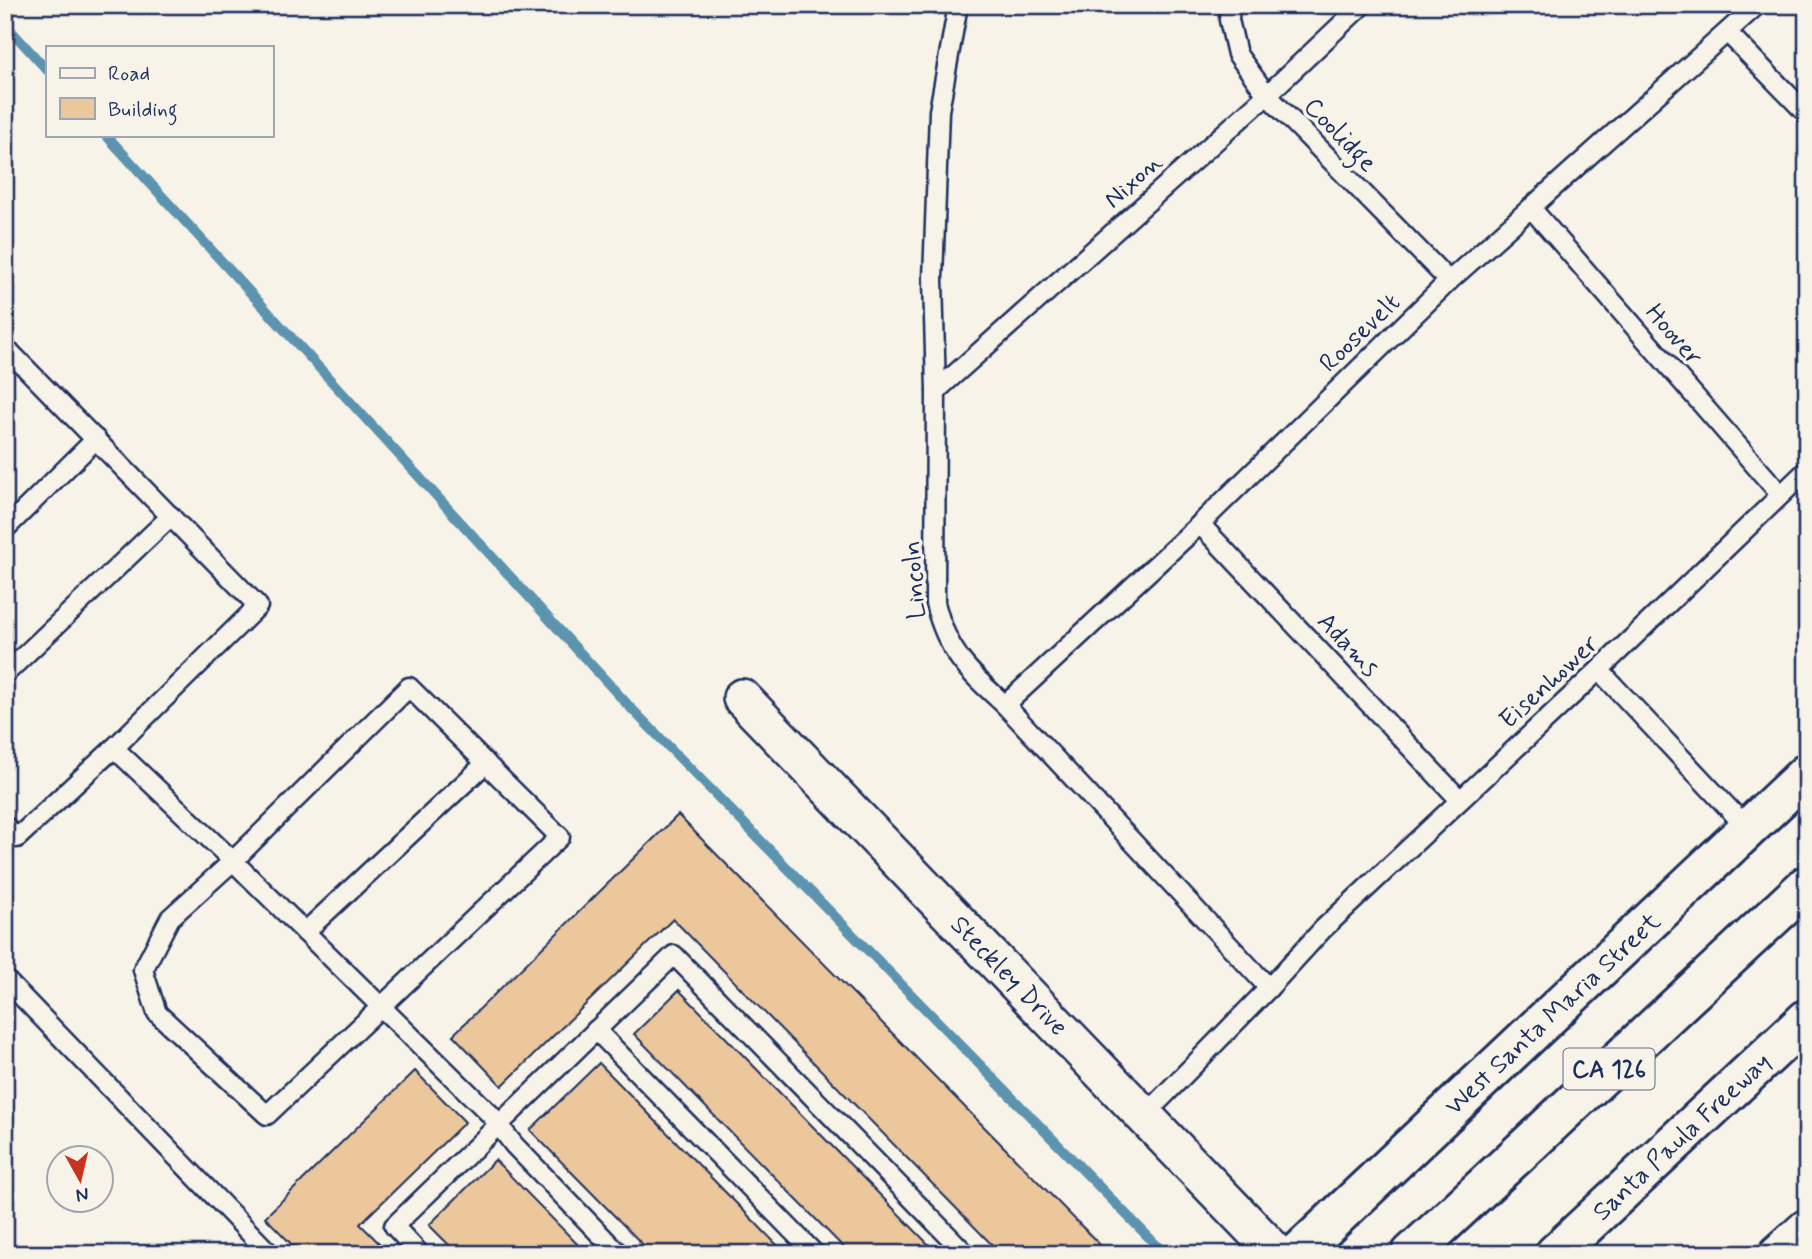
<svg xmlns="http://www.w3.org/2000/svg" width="1812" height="1259" viewBox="0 0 1812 1259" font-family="Mynerve,sans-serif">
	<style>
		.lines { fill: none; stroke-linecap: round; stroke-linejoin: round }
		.stream { stroke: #5c93af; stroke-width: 10 }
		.building { fill: #ecc79c; stroke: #1b2f5e; stroke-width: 2 }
		.service-casing { stroke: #1b2f5e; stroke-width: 23 }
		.minor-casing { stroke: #1b2f5e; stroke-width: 42 }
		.tertiary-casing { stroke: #1b2f5e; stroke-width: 44 }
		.motorway-casing { stroke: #1b2f5e; stroke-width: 44 }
		.service { stroke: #f7f3e8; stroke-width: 18 }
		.minor { stroke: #f7f3e8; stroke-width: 37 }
		.tertiary { stroke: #f7f3e8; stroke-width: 38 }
		.motorway { stroke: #f7f3e8; stroke-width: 38 }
		.labels { text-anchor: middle; stroke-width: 7; stroke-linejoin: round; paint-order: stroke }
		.shield { fill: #f7f3e8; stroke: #5d6a87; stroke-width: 2 }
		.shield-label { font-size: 24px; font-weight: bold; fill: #1b2f5e }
		.street-label { font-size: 26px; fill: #1b2f5e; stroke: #f7f3e8 }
	</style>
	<rect width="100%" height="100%" fill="#f7f3e8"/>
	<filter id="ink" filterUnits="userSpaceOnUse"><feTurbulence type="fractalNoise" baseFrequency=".0143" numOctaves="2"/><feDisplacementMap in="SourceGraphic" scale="14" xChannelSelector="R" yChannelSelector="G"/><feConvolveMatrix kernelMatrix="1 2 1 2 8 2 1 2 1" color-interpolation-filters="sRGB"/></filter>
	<g filter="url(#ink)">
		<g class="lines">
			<g class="stream">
				<polyline points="5,24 47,70"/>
				<polyline points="106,135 627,704 1165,1254"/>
			</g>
		</g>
		<g class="building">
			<polygon points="678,815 1109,1254 1001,1254 673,919 502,1086 453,1035"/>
			<polygon points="679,990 938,1254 850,1254 634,1034"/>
			<polygon points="599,1063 786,1254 652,1254 530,1130"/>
			<polygon points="415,1071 465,1122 360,1224 390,1254 301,1254 265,1217"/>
			<polygon points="495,1160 587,1254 458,1254 429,1225"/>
		</g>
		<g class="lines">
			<g class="service-casing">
				<g id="service">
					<path d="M958 5 939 111 933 279 936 391 935 603C948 654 968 671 1005 705L1269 988 1323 929 1599 670 1807 470"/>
					<polyline points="1230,5 1229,20 1237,54 1267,95 1449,281"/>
					<polyline points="1728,33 1807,114"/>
					<polyline points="1531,208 1780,494"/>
					<polyline points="5,362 12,354 258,606 114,748 17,838 5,826"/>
					<polyline points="936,391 1267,95 1362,5"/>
					<polyline points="1200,524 1460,800"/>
					<polyline points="5,529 96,439"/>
					<polyline points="1599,670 1748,829"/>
					<polyline points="5,674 171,516"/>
					<polygon points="409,687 560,837 267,1115 157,1013 143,970 170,918 233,861"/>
					<polyline points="1005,705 1200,524 1449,281 1757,5"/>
					<polyline points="114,748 233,861 491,1115 514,1145 619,1254"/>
					<polyline points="305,932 486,763"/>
					<polyline points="5,979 270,1254"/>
					<polyline points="596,1030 815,1254"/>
					<polyline points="1145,1115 1269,988"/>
					<polyline points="420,1254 394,1226 674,955 966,1254"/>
				</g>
			</g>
			<g class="minor-casing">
				<g id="minor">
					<polyline points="742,698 1277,1254"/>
					<polyline points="1778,1254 1807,1228"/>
				</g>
			</g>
			<g class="tertiary-casing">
				<polyline id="tertiary" points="1297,1254 1807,773"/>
			</g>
			<g class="motorway-casing">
				<g id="motorway">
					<polyline points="1411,1254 1807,885"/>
					<polyline points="1555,1254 1807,1019"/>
				</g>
			</g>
			<use href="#service" class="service"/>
			<use href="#minor" class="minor"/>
			<use href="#tertiary" class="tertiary"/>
			<use href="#motorway" class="motorway"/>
		</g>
	</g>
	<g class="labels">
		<rect class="shield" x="1563.5" y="1048.5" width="91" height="41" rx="5"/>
		<g class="shield-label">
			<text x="1609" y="1077">CA 126</text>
		</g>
		<g class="street-label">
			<text transform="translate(1341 134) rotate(46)" y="9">Coolidge</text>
			<text transform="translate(1132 180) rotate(-42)" y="9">Nixon</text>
			<text transform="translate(1359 332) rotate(-44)" y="9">Roosevelt</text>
			<text transform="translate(1675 334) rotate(49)" y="9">Hoover</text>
			<text transform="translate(913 580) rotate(-94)" y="9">Lincoln</text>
			<text transform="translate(1349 644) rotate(47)" y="9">Adams</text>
			<text transform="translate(1548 681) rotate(-43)" y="9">Eisenhower</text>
			<text transform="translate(1010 975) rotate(46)" y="9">Steckley Drive</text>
			<text transform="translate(1552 1013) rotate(-43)" y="9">West Santa Maria Street</text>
			<text transform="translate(1681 1136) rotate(-43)" y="9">Santa Paula Freeway</text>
		</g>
	</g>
	<rect width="1812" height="1259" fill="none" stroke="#f7f3e8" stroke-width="28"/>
	<rect x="14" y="14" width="1784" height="1231" fill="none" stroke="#1b2f5e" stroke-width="2.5" filter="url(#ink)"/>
	<rect x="46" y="46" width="228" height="91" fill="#f7f3e8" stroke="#9fa5b1" stroke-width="2"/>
	<rect x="60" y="68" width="35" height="10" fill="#f7f3e8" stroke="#9fa5b1" stroke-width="2"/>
	<text x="108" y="80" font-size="21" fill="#1b2f5e">Road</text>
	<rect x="60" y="98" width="35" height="21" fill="#ecc79c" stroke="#9fa5b1" stroke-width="2"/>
	<text x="108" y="116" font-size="21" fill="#1b2f5e">Building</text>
	<g transform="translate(80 1179) rotate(172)"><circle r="33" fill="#f7f3e8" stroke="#9fa5b1" stroke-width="2"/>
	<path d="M0-5L12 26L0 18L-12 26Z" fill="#c8321e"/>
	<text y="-10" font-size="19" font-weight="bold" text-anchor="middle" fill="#1b2f5e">N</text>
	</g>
</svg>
